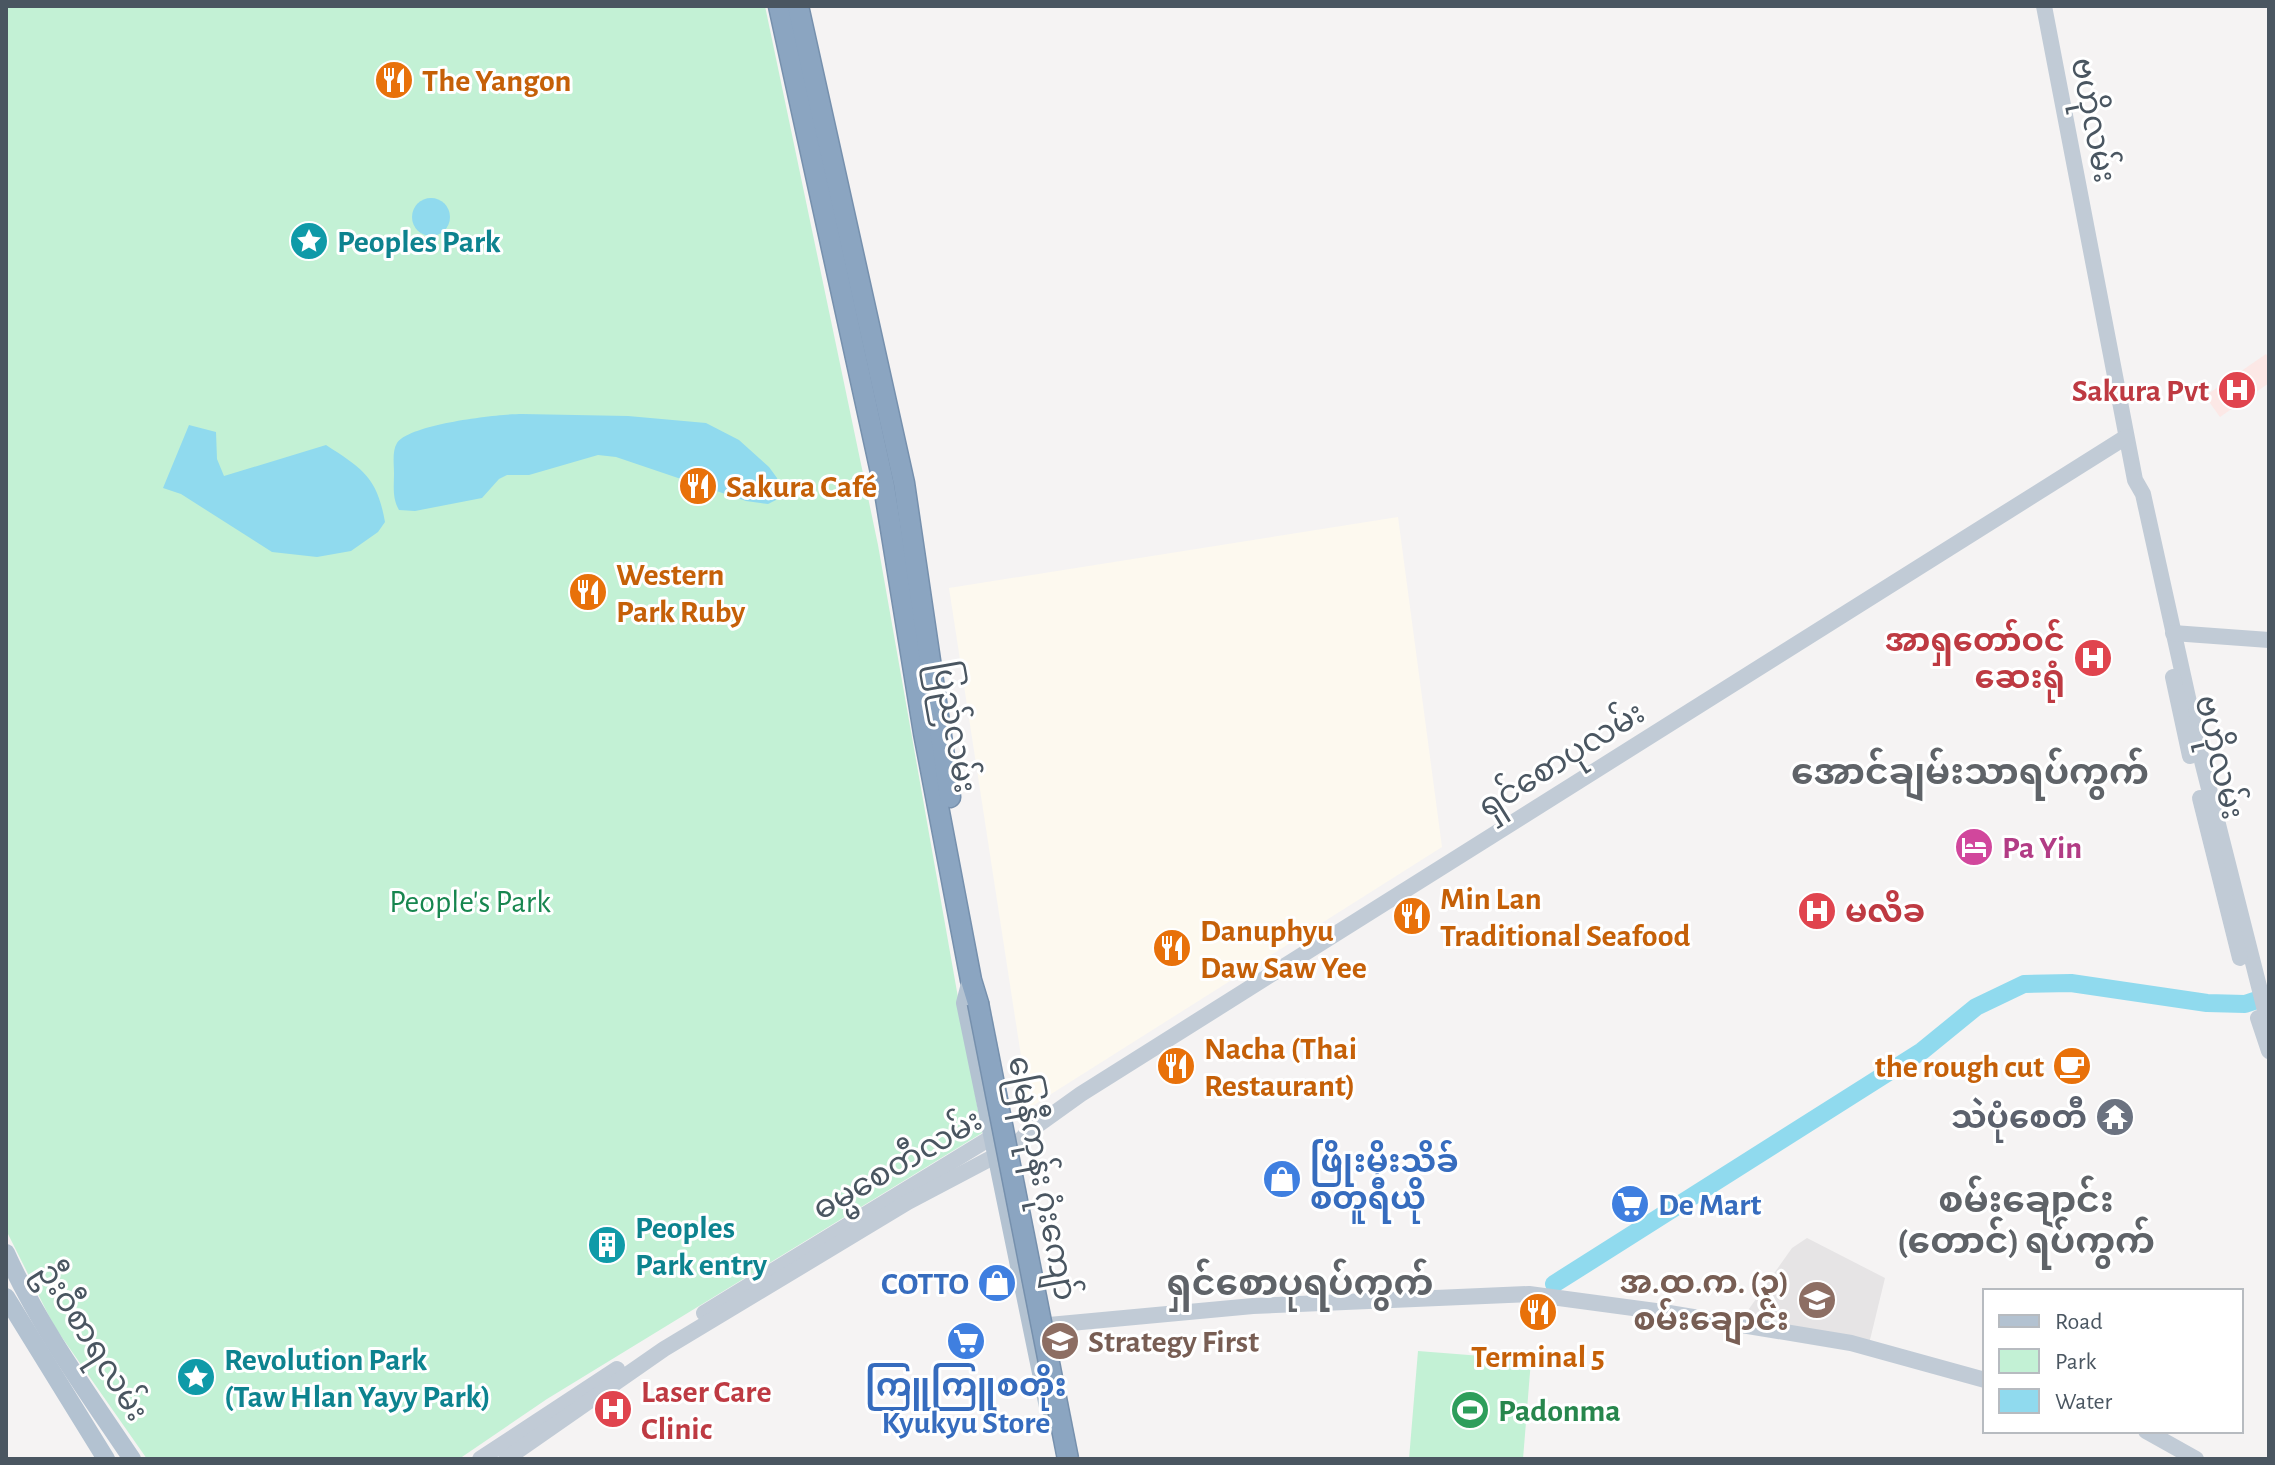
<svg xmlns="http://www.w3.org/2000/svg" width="2275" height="1465" viewBox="0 0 2275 1465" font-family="'Alegreya Sans','Noto Sans Myanmar',sans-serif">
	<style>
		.commercial { fill: #fdf9ef }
		.education { fill: #e6e4e5 }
		.medical { fill: #fce8e6 }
		.green { fill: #c3f1d5 }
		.water { fill: #90daee }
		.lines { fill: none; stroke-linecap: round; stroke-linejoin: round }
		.river { stroke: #90daee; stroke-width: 18 }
		.highway-casing { stroke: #7690ad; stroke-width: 23 }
		.secondary { stroke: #c1cbd6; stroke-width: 16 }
		.primary { stroke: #b3c2d1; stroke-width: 18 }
		.highway { stroke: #8ba5c1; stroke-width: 20 }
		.highway-bridge-casing { stroke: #7690ad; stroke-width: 23; stroke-linecap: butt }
		.highway-bridge { stroke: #8ba5c1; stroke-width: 20 }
		.labels { text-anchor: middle; stroke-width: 6; stroke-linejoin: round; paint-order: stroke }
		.food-label { font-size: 32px; font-weight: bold; fill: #c56008; stroke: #fff; text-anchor: start }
		.street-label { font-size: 32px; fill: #4a5661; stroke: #fff }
		.culture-label { font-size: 32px; font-weight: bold; fill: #0d838f; stroke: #fff; text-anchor: start }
		.health-label { font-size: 32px; font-weight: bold; fill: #be3a42; stroke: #fff; text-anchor: end }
		.hotel-label { font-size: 32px; font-weight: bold; fill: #b23c85; stroke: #fff; text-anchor: start }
		.park-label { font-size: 32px; fill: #17864f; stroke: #fff }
		.worship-label { font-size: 32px; font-weight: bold; fill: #5b616d; stroke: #fff; text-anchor: end }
		.shop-label { font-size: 32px; font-weight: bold; fill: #366cbe; stroke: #fff; text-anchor: start }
		.education-label { font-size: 32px; font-weight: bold; fill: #785e54; stroke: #fff; text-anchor: end }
		.leisure-label { font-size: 32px; font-weight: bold; fill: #27864d; stroke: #fff; text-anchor: start }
		.quarter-label { font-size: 36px; font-weight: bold; fill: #5f6368; stroke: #fff }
	</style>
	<rect width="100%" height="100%" fill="#f5f3f3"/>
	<polygon class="commercial" points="1398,517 1442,847 1029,1108 949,588"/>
	<polygon class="education" points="1807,1238 1885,1278 1869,1344 1739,1323 1792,1248"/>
	<polygon class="medical" points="2266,354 2269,359 2269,383 2220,417 2205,396"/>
	<g class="green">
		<polygon points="6,6 765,6 878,545 982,1133 547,1399 459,1459 147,1459 54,1326 7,1232"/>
		<polygon points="1418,1351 1531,1360 1523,1459 1409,1459"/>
	</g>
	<g class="water">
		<circle cx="431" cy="217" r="19"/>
		<path d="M522 414 628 416 706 423 739 440 769 467 777 478 780 493 778 499 768 504 746 501 616 457 598 455 529 475H507L499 479 482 498 415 511 399 510C392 498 394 486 394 473 394 464 392 451 397 443 410 424 498 414 522 414Z"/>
		<path d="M189 425 216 432 217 459 224 476 326 445C363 469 377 477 385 522L378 532 351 551 317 557 272 552 181 494 163 488Z"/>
	</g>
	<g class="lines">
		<polyline class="river" points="1554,1284 1922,1051 1976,1007 2024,984 2071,983 2207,1003 2245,1004 2269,996"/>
		<g class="highway-casing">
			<g id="highway">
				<polyline points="779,6 884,486 924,733 971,980 978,1003"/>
				<polyline points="798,6 904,483 950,797"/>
			</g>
		</g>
		<g class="secondary">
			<polyline points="2044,6 2135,480 2143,494 2202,761 2269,1026"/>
			<polyline points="2173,633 2269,640"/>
			<polyline points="2173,677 2190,756"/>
			<polyline points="2200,798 2240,958"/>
			<polyline points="2258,1018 2269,1051"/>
			<polyline points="704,1313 992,1137 1003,1134"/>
			<polyline points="1049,1325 1253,1306 1529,1294 1663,1312 1851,1343 1985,1380"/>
			<polyline points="2146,1431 2196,1459"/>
			<polyline points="480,1459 617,1369"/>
			<polyline points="506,1459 664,1349 908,1202 1016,1145 1028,1132 1081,1094 2126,437"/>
		</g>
		<g class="primary">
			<polyline points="971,980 965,1003 1048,1407"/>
			<path d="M6 1253C39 1326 87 1392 132 1459"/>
			<polyline points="6,1297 106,1459"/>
		</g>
		<use href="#highway" class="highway"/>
		<g class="highway-bridge-casing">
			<polyline id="highway-bridge" points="978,1003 1068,1459"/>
		</g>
		<use href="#highway-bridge" class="highway-bridge"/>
	</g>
	<defs>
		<g id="restaurant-disc" transform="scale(2)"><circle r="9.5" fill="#e8710a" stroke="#fff"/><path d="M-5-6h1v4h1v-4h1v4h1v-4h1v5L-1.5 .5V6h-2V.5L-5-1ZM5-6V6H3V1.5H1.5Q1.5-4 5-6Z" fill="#fff"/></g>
		<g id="sight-disc" transform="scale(2)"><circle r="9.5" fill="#0f9aa8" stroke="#fff"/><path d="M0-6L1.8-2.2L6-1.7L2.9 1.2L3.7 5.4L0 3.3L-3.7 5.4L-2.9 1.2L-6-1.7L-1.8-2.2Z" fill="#fff"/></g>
		<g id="hospital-disc" transform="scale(2)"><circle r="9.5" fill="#e0444e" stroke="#fff"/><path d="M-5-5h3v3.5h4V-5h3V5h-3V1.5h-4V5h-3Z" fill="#fff"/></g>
		<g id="hotel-disc" transform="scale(2)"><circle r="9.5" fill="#d1479c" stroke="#fff"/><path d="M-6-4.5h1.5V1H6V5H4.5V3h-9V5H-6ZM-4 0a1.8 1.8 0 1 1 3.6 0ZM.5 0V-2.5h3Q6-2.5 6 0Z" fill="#fff"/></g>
		<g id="cafe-disc" transform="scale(2)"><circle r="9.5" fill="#e8710a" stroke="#fff"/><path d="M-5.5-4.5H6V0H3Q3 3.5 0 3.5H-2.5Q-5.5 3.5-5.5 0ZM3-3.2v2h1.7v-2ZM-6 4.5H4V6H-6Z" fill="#fff"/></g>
		<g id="temple-disc" transform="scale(2)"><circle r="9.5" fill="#6b7280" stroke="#fff"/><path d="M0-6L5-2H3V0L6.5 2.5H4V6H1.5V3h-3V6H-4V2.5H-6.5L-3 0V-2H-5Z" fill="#fff"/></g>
		<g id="shop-disc" transform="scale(2)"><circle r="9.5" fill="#3f7fe0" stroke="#fff"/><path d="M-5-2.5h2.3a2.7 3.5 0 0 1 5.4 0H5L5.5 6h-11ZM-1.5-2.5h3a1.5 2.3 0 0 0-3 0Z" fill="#fff"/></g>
		<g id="supermarket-disc" transform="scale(2)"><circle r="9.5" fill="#3f7fe0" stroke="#fff"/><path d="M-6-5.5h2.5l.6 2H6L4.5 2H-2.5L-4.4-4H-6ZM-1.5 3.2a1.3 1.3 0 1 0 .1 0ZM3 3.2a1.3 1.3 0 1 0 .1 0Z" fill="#fff"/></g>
		<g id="building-disc" transform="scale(2)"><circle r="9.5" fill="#0f9aa8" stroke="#fff"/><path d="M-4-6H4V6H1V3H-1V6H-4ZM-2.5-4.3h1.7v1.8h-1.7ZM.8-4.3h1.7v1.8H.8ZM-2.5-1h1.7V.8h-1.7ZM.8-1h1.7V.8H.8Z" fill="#fff"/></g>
		<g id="school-disc" transform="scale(2)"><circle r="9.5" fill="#8d6e63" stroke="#fff"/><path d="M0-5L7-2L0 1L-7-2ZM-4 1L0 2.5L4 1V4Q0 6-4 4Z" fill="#fff"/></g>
		<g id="stadium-disc" transform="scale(2)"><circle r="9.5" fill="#2e9e5b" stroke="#fff"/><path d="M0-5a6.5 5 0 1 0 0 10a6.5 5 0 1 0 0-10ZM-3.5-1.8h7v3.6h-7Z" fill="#fff"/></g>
	</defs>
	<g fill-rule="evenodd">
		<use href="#restaurant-disc" x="394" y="80"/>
		<use href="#sight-disc" x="309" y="241"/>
		<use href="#hospital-disc" x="2237" y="390"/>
		<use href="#restaurant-disc" x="698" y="486"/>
		<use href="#restaurant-disc" x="588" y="592"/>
		<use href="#hospital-disc" x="2093" y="658"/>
		<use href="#hotel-disc" x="1974" y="847"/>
		<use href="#hospital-disc" x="1817" y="911"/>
		<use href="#restaurant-disc" x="1412" y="916"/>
		<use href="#restaurant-disc" x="1172" y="948"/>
		<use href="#restaurant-disc" x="1176" y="1066"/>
		<use href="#cafe-disc" x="2072" y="1066"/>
		<use href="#temple-disc" x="2115" y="1117"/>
		<use href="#shop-disc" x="1282" y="1179"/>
		<use href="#supermarket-disc" x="1630" y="1204"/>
		<use href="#building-disc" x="607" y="1245"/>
		<use href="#shop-disc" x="997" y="1283"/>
		<use href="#school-disc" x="1817" y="1300"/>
		<use href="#restaurant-disc" x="1538" y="1312"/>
		<use href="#supermarket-disc" x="966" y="1341"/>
		<use href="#school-disc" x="1060" y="1341"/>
		<use href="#sight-disc" x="196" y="1377"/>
		<use href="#hospital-disc" x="613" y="1409"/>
		<use href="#stadium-disc" x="1470" y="1410"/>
	</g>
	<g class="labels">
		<g class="food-label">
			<text x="422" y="91">The Yangon</text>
			<text x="726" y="497">Sakura Café</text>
			<text x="616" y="585">Western<tspan x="616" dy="37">Park Ruby</tspan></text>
			<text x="1440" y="909">Min Lan<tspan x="1440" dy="37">Traditional Seafood</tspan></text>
			<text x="1200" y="941">Danuphyu<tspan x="1200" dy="37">Daw Saw Yee</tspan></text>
			<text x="1204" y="1059">Nacha (Thai<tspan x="1204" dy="37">Restaurant)</tspan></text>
			<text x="2044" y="1077" text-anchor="end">the rough cut</text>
			<text x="1538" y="1367" text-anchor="middle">Terminal 5</text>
		</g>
		<g class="street-label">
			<text transform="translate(2094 120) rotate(79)" y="11">ဗဟိုလမ်း</text>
			<text transform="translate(955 727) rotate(80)" y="11">ပြည်လမ်း</text>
			<text transform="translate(2220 757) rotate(77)" y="11">ဗဟိုလမ်း</text>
			<text transform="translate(1561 759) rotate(-32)" y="11">ရှင်စောပုလမ်း</text>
			<text transform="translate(897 1164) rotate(-30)" y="11">ဓမ္မစေတီလမ်း</text>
			<text transform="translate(1043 1178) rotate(79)" y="11">မြေနီကုန်း ဂုံးကျော်</text>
			<text transform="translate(93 1341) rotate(58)" y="11">ဦးဝီစာရလမ်း</text>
		</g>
		<g class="culture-label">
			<text x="337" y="252">Peoples Park</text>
			<text x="635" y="1238">Peoples<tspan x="635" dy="37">Park entry</tspan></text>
			<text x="224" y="1370">Revolution Park<tspan x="224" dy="37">(Taw Hlan Yayy Park)</tspan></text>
		</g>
		<g class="health-label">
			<text x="2209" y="401">Sakura Pvt</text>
			<text x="2065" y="651">အာရှတော်ဝင်<tspan x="2065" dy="37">ဆေးရုံ</tspan></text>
			<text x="1845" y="922" text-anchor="start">မလိခ</text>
			<text x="641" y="1402" text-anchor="start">Laser Care<tspan x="641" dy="37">Clinic</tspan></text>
		</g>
		<g class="hotel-label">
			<text x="2002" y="858">Pa Yin</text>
		</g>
		<g class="park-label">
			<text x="470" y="912">People's Park</text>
		</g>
		<g class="worship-label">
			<text x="2087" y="1128">သဲပုံစေတီ</text>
		</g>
		<g class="shop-label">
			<text x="1310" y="1172">ဖြိုးမိုးသိခ်<tspan x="1310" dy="37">စတူရီယို</tspan></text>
			<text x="1658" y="1215">De Mart</text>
			<text x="969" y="1294" text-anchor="end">COTTO</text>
			<text x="966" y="1396" text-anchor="middle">ကြူကြူစတိုး<tspan x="966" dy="37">Kyukyu Store</tspan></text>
		</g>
		<g class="education-label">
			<text x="1789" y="1293">အ.ထ.က. (၃)<tspan x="1789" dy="37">စမ်းချောင်း</tspan></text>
			<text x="1088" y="1352" text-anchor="start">Strategy First</text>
		</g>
		<g class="leisure-label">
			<text x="1498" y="1421">Padonma</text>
		</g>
		<g class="quarter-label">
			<text x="1970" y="784">အောင်ချမ်းသာရပ်ကွက်</text>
			<text x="2026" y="1212">စမ်းချောင်း<tspan x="2026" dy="41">(တောင်) ရပ်ကွက်</tspan></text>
			<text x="1300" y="1295">ရှင်စောပုရပ်ကွက်</text>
		</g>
	</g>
	<rect width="2275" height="1465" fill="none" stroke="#4a5661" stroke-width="16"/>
	<rect x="1983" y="1289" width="260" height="144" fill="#ffffff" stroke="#b7bbc0" stroke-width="2"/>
	<rect x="1999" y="1315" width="40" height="12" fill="#b3c2d1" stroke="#b7bbc0" stroke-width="2"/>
	<text x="2055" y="1329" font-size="24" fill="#4a5661">Road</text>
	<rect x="1999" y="1349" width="40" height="24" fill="#c3f1d5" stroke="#b7bbc0" stroke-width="2"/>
	<text x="2055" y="1369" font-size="24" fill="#4a5661">Park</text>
	<rect x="1999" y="1389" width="40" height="24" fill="#90daee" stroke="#b7bbc0" stroke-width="2"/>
	<text x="2055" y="1409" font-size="24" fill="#4a5661">Water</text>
</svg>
